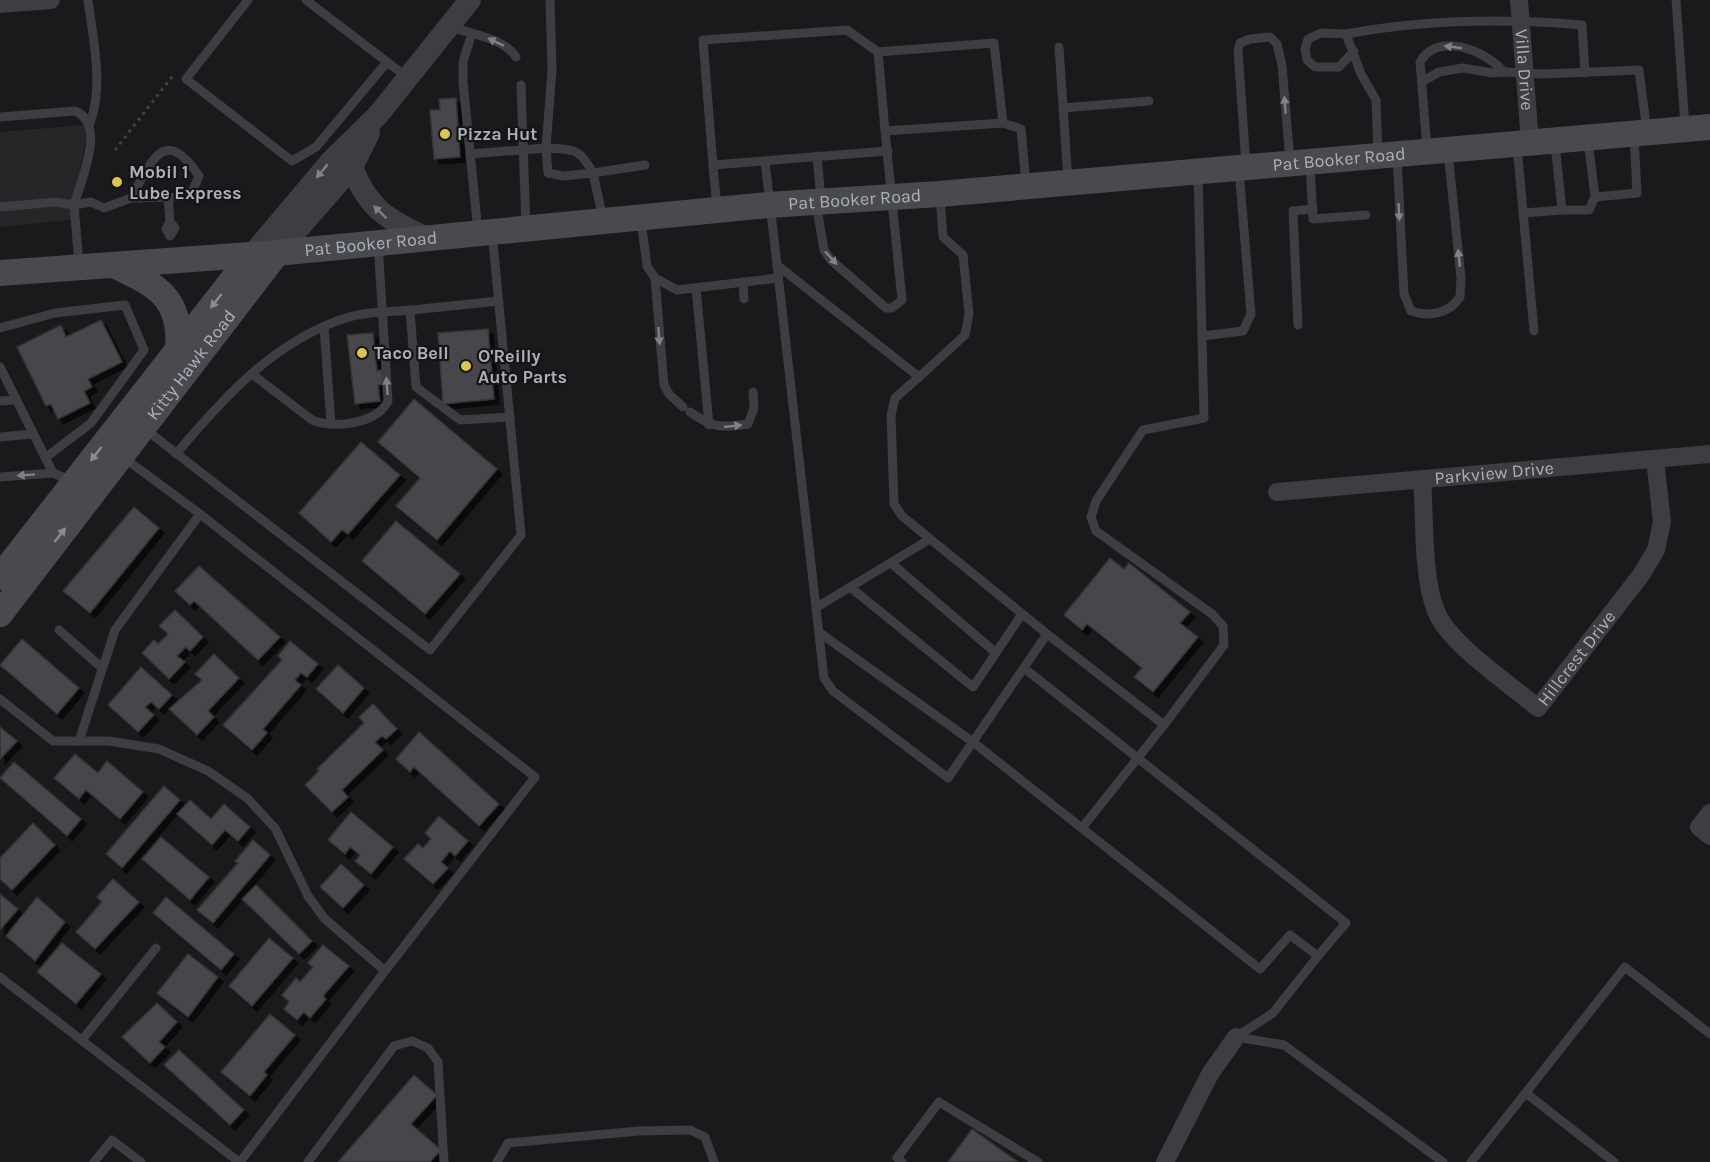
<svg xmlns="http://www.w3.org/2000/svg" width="1710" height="1162" viewBox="0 0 1710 1162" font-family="Karla,sans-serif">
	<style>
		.built { fill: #262628 }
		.building { fill: #47474b; stroke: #343437; stroke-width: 1.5; filter: url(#shadow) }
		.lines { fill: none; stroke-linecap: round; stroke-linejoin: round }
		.path { stroke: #414247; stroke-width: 3; stroke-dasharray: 3 4.5; stroke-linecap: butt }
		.service { stroke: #3d3d42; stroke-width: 9 }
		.minor { stroke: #3d3d42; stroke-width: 18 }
		.tertiary { stroke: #3d3d42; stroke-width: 22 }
		.secondary { stroke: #494a50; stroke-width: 26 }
		.oneway { fill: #808189 }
		.oneway2 { fill: #8a8c94 }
		.poi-dot { fill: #ddc54f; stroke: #151416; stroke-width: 2 }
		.labels { text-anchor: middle; stroke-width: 4.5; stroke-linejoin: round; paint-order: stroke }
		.street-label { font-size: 18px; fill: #adafb9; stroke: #151416 }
		.poi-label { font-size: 18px; font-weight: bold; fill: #adafb9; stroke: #151416; text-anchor: start }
	</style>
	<defs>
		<filter id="shadow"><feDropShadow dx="5" dy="5" stdDeviation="0" flood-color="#0009"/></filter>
	</defs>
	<rect width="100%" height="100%" fill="#1a191b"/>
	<polygon class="built" points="84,125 86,138 71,220 0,227 0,132"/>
	<g class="building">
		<polygon points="456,98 460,157 434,159 430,110 440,110 439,99"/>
		<polygon points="101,320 122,362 88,379 92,387 84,391 90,403 58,419 51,404 46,406 17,347 61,325 66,337"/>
		<polygon points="488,329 494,399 443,404 438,333"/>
		<polygon points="373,333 377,371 382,370 383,384 378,385 380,401 355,404 347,335"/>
		<polygon points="414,399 497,469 437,540 396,506 420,478 378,442"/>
		<polygon points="361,442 400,475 348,534 342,530 331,542 299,513"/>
		<polygon points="134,507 159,528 90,613 63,591"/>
		<polygon points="396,521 460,574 425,614 362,561"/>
		<polygon points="1110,558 1124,569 1129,563 1190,612 1180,623 1198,637 1153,692 1134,677 1142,668 1087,624 1082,630 1064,615"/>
		<polygon points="199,566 280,637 258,660 194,601 190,605 175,591"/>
		<polygon points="175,610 203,637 190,651 186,647 177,656 185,662 169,679 142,653 154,640 158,644 168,634 159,626"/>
		<polygon points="22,639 79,688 57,714 0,665"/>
		<polygon points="290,641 318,664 307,677 301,673 295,680 301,685 263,729 267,733 252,750 223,725 282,660 278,656"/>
		<polygon points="214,654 239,678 208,711 214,717 197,735 169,709 202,680 195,674"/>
		<polygon points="338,665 364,688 343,713 316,689"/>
		<polygon points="141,667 172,695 159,709 151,702 145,707 154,715 138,732 108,705"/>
		<polygon points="373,704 397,729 386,739 382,736 375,742 383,750 342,790 348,797 332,812 305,785 319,771 317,769 364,723 359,717"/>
		<polygon points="0,727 17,741 0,759"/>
		<polygon points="419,732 499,804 479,826 414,767 410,772 396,759"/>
		<polygon points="75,754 98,773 107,761 143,792 120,819 86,790 79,799 54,778"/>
		<polygon points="14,762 81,819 67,836 0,778"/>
		<polygon points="164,786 180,800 122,868 106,854"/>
		<polygon points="190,800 211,819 224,804 250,827 238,841 225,830 212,845 177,814"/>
		<polygon points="351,812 393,847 371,874 355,861 360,855 350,847 345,854 328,840"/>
		<polygon points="439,816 468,841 455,856 450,851 441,862 448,868 433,884 404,859 418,844 423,848 431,839 425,833"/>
		<polygon points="33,823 55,845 12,890 0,879 0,858"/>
		<polygon points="161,837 209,877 190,900 142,859"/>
		<polygon points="253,840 270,855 213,923 197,910 238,863 235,861"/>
		<polygon points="341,864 364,885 343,908 320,887"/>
		<polygon points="113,879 139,902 95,949 76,932 102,902 97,897"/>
		<polygon points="256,885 312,941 299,954 242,899"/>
		<polygon points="0,894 18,909 0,930"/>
		<polygon points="37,897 65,922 35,961 6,936"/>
		<polygon points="166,897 234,954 221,970 153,913"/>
		<polygon points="269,938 293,958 252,1006 229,986"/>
		<polygon points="62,943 101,974 76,1004 37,972"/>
		<polygon points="323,945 349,966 323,996 326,999 310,1018 304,1012 297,1020 284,1009 289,1002 282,995 296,978 300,982 313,967 308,963"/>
		<polygon points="188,954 218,977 188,1017 157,993"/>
		<polygon points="157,1003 177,1022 159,1042 165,1047 150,1063 122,1037"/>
		<polygon points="270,1014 295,1035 264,1072 267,1075 250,1096 221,1072"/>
		<polygon points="179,1050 244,1110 230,1125 164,1065"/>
		<polygon points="414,1075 437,1095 411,1124 441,1150 430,1162 338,1162"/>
		<polygon points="972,1129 1018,1162 948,1162"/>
	</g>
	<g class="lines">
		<polyline class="path" points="115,150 175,73"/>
		<g class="service">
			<path d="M88 0C93 38 104 87 90 123"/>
			<polyline points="248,0 186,79 292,161 316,147 387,62"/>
			<polyline points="306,0 408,78"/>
			<polyline points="1676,0 1685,126"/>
			<path d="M450 26C471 35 503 37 516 57"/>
			<path d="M1346 34C1423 20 1503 18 1582 25L1585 73"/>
			<polyline points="471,36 463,62 463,82 478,232"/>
			<polyline points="1059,47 1068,181"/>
			<polyline points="1354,51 1339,67 1315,67 1307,60 1305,49 1308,39 1321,33 1346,34 1361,74 1376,100 1378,153"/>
			<polyline points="878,52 847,30 703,40 713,165 888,151"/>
			<polyline points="1423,81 1439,72 1463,68 1493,73 1504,72 1543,74 1639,70 1647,132"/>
			<polyline points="521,85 526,227"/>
			<polyline points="1063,108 1149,101"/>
			<path d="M0 117 75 111C107 124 81 180 74 205L91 202 104 208 131 198 177 197 193 190 199 176C164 124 152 161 131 198"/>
			<polyline points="1003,123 1021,129 1026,185"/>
			<polyline points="1588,140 1595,197 1637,193 1634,136"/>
			<polyline points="1517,146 1534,331"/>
			<path d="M1427 149 1420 62C1438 31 1485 50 1504 72"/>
			<path d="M470 154 546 148 548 173 563 176 593 173C579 147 574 150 546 148L552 70 550 0"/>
			<polyline points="817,156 821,199"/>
			<path d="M1397 156 1404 294 1411 311C1429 317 1449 314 1460 297L1461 278 1448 152"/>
			<polyline points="765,161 777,265 919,377 965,335 969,314 963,255 943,237 940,197"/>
			<polyline points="1310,164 1313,219 1366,215"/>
			<polyline points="713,165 717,208"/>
			<polyline points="1246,165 1238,50 1240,43 1250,39 1270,37 1277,44 1282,65 1290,161"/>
			<polyline points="168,197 170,222 166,229 170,236 175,228 170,222"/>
			<polyline points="816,203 824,250 830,259 886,308 892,308 902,300 885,131 1003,123 994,43 878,52 885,131"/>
			<polyline points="0,207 56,202 74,205 79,265"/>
			<polyline points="1562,210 1589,210 1595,197"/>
			<polyline points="1523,213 1562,210 1555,144"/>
			<polyline points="603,219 593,173 645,165"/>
			<polyline points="641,220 647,266 655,278 677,290 778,278"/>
			<polyline points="777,265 824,678 833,691 948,778 1047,634 1164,725 1224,645 1223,626 1212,614 1096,531 1091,517 1096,501 1143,430 1204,418 1198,172"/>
			<polyline points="655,278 664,385 669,394 683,407"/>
			<polyline points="743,282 744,299"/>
			<polyline points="696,288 709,425"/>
			<polyline points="410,310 416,387 460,420 510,417"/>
			<polyline points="1298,325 1293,211 1313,209"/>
			<polyline points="324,326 331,424"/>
			<polyline points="0,328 55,313 125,305 144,350 91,423 45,458"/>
			<polyline points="1202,336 1243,331 1251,314 1239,170"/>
			<polyline points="0,367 53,473 72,481"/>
			<path d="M252 374 312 420C334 429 377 424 388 401L378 243"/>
			<polyline points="919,377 895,398 891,415 894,504 902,516 1047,634"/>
			<polyline points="0,401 16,400"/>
			<path d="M690 412C713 428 721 428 748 424L754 408 753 392"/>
			<polyline points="145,429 430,650 521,535 492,232"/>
			<polyline points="0,437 33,434"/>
			<path d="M176 454C224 397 276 339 349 317 369 311 391 312 412 310 441 307 470 304 499 301"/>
			<polyline points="123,457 200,514"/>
			<polyline points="0,477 53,473"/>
			<polyline points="891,563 996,653"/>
			<polyline points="850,587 973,687 1022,614"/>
			<polyline points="817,607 930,539"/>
			<polyline points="59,630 101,667"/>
			<polyline points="820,633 973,742 1260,969 1290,935 1318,956 1346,923 1024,668"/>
			<polyline points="0,699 53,741 109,741 159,749 208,771 247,798 275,828 308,896 324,918 385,971 240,1162"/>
			<polyline points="79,741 115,630 200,514 535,777 385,971"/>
			<polyline points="1082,828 1164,725"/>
			<polyline points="0,977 239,1162"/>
			<polyline points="1236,1037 1284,1045 1443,1162"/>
			<polyline points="1236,1037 1273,1013 1318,956"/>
			<polyline points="82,1040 156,948"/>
			<polyline points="1526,1093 1614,1162"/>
			<polyline points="94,1162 112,1140 141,1162"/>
			<polyline points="308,1162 394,1046 412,1041 428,1048 438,1062 444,1162"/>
			<polyline points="497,1162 508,1143 639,1131 690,1130 705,1137 714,1162"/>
			<polyline points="902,1162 897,1158 939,1102 1038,1162"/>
			<polyline points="1471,1162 1625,967 1710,1034"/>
		</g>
		<g class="minor">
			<path id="s1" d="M1519 0 1530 142"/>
			<polyline points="0,4 51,0"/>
			<path id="s2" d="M1422 479C1425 516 1422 578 1436 611 1448 643 1511 685 1538 708L1641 575 1656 550 1662 522 1655 459"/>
			<path id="s3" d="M1277 492 1710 454"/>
			<polyline points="1710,813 1699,827 1710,836"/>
			<polyline points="1165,1162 1210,1074 1236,1037"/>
		</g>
		<g class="tertiary">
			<path d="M352 167C368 209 388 220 427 238"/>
			<polyline points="277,253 352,167 369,133"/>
			<polyline points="252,255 331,161 378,115 470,0"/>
		</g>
		<g class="secondary">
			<path d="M114 265C155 285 182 296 178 349"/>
			<path id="s4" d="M0 273 277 253 768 205 939 194 1710 127"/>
			<polyline points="0,577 252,255"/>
			<path id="s5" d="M0 614 277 253"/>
		</g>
	</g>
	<defs><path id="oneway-solid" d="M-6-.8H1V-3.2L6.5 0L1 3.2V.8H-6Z" transform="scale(1.5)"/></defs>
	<g class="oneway">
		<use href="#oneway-solid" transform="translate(496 42) rotate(-154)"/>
		<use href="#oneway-solid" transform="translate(1453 47) rotate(-172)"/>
		<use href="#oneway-solid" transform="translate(1285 105) rotate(-95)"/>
		<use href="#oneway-solid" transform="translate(322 171) rotate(130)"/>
		<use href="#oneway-solid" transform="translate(380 212) rotate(-136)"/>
		<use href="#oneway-solid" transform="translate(1399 212) rotate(87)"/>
		<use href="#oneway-solid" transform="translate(831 258) rotate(48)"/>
		<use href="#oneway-solid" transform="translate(1459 258) rotate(-96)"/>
		<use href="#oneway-solid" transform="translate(659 336) rotate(86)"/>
		<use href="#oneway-solid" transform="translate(387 386) rotate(-94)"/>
		<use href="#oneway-solid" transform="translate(733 426) rotate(-6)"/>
		<use href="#oneway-solid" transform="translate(26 475) rotate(176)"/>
	</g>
	<g class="oneway2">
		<use href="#oneway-solid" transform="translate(216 301) rotate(128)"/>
		<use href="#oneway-solid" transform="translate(96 454) rotate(128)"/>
		<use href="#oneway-solid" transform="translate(60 535) rotate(-52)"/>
	</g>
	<g class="poi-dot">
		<circle cx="445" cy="134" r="6"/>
		<circle cx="117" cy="182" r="6"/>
		<circle cx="362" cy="353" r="6"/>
		<circle cx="466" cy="366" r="6"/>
	</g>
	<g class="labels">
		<g class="street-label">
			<text dy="6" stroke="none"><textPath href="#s1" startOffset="70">Villa Drive</textPath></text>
			<text dy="6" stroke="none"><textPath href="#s4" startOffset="1344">Pat Booker Road</textPath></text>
			<text dy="6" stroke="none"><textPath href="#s4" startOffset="858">Pat Booker Road</textPath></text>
			<text dy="6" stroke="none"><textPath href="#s4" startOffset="372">Pat Booker Road</textPath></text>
			<text dy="6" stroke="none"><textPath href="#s5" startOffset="314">Kitty Hawk Road</textPath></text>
			<text dy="6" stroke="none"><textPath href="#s3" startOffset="218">Parkview Drive</textPath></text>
			<text dy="6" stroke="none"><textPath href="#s2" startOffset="338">Hillcrest Drive</textPath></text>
		</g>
		<g class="poi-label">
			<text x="457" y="140">Pizza Hut</text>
			<text x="129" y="178">Mobil 1<tspan x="129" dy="21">Lube Express</tspan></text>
			<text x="374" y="359">Taco Bell</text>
			<text x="478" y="362">O'Reilly<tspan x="478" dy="21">Auto Parts</tspan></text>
		</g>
	</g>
</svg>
